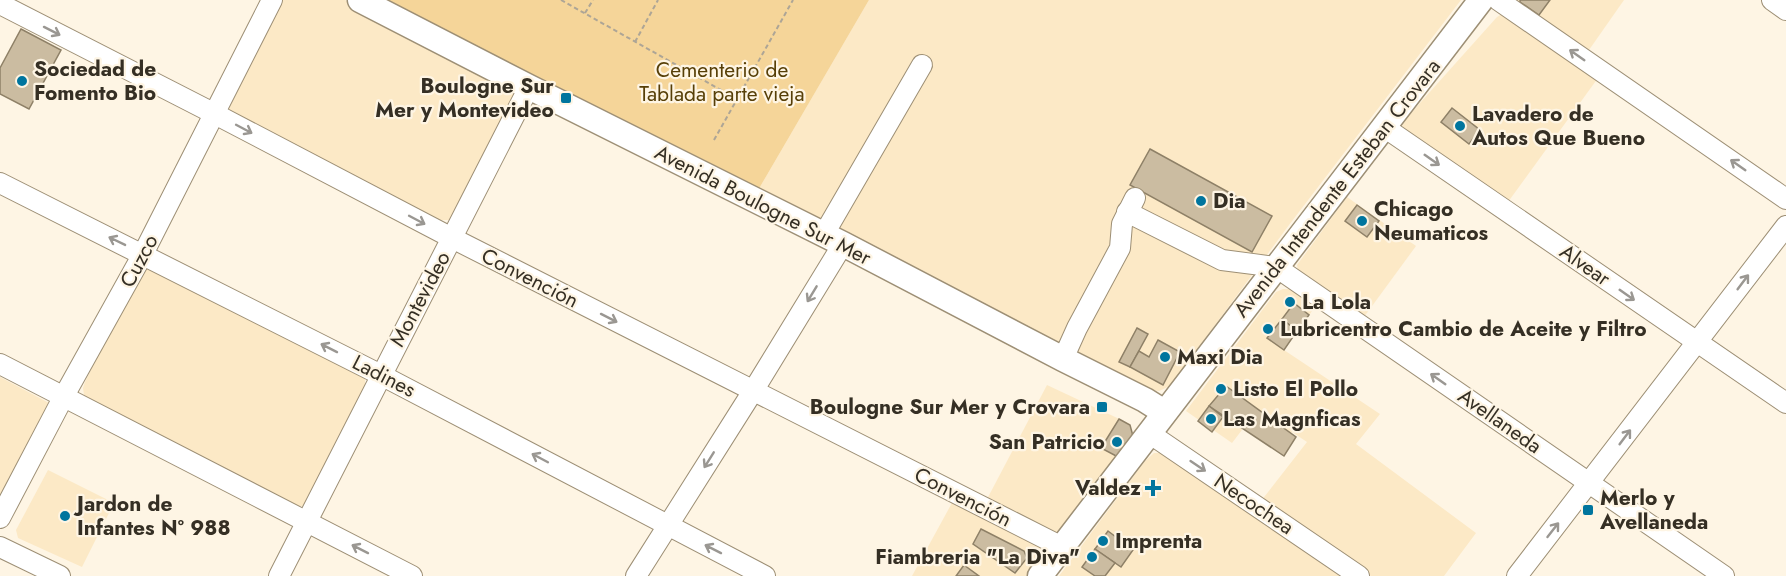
<svg xmlns="http://www.w3.org/2000/svg" width="1786" height="576" viewBox="0 0 1786 576" font-family="Jost,sans-serif">
	<style>
		.built { fill: #fce9c6 }
		.green { fill: #f5d599 }
		.building { fill: #cbbca1; stroke: #8e8067; stroke-width: 1.5 }
		.lines { fill: none; stroke-linecap: round; stroke-linejoin: round }
		.minor-casing { stroke: #9d8f75; stroke-width: 22 }
		.major-casing { stroke: #9d8f75; stroke-width: 27 }
		.path { stroke: #ada596; stroke-width: 2; stroke-dasharray: 4.5 3; stroke-linecap: butt }
		.minor { stroke: #fff; stroke-width: 20 }
		.major { stroke: #fff; stroke-width: 24 }
		.oneway { stroke: #9a9792 }
		.poi-dot { fill: #00759e; stroke: #fef5e4; stroke-width: 2 }
		.labels { text-anchor: middle; stroke-width: 4.5; stroke-linejoin: round; paint-order: stroke }
		.poi-label { font-size: 21px; font-weight: bold; fill: #352f24; stroke: #fef5e4; text-anchor: start }
		.park-label { font-size: 21px; fill: #573f07; stroke: #fef5e4 }
		.street-label { font-size: 21px; fill: #352f24; stroke: #fef5e4 }
	</style>
	<rect width="100%" height="100%" fill="#fef5e4"/>
	<g class="built">
		<polygon points="277,0 345,0 512,87 517,92 455,214 449,220 440,220 231,112 227,107"/>
		<polygon points="869,0 1461,0 1289,225 1170,386 1159,391 1150,390 757,192"/>
		<polygon points="1514,0 1624,0 1589,50"/>
		<polygon points="1502,14 1598,78 1508,202 1402,129 1403,122 1497,17"/>
		<polygon points="1347,197 1416,246 1364,317 1298,272 1297,265"/>
		<polygon points="147,269 158,270 358,372 365,378 365,388 309,502 302,506 295,506 88,400 84,395 83,388 85,382 136,275"/>
		<polygon points="1283,289 1290,289 1315,307 1284,350 1380,414 1356,444 1476,533 1444,576 1371,576 1261,501 1307,442 1292,432 1278,449 1245,426 1232,443 1186,411 1276,292"/>
		<polygon points="0,377 51,404 0,500"/>
		<polygon points="1047,385 1130,424 1133,438 1061,532 1053,532 986,501"/>
		<polygon points="1154,453 1161,453 1343,576 1059,576 1145,461"/>
		<polygon points="48,470 114,503 82,567 18,538 16,530"/>
		<polygon points="953,501 1040,545 1044,549 1045,555 1029,576 912,576"/>
	</g>
	<polygon class="green" points="384,0 869,0 757,192"/>
	<g class="building">
		<polygon points="1520,0 1550,0 1539,15 1520,2"/>
		<polygon points="21,29 61,50 29,109 0,94 0,68"/>
		<polygon points="1452,108 1480,130 1469,144 1441,122"/>
		<polygon points="1150,149 1272,216 1252,252 1130,185"/>
		<polygon points="1357,205 1379,221 1367,237 1345,221"/>
		<polygon points="1294,303 1309,315 1297,331 1282,319"/>
		<polygon points="1282,319 1297,331 1284,350 1267,338"/>
		<polygon points="1137,328 1148,334 1130,367 1119,362"/>
		<polygon points="1158,340 1180,352 1163,385 1130,367 1139,351 1149,357"/>
		<polygon points="1226,386 1296,437 1284,456 1209,406"/>
		<polygon points="1209,406 1223,417 1212,432 1198,421"/>
		<polygon points="1119,419 1130,425 1133,436 1118,457 1101,448"/>
		<polygon points="981,529 1024,551 1027,558 1015,573 973,544"/>
		<polygon points="1108,531 1133,550 1121,567 1095,549"/>
		<polygon points="1095,549 1115,563 1105,576 1095,576 1082,567"/>
		<polygon points="964,565 979,576 956,576"/>
	</g>
	<g class="lines">
		<g class="minor-casing">
			<g id="minor">
				<polyline points="1498,0 1786,199"/>
				<polyline points="1772,0 1786,10"/>
				<polyline points="0,4 215,114 452,238 1062,547"/>
				<polyline points="1384,127 1786,403"/>
				<polyline points="0,183 381,375 765,576"/>
				<polyline points="1127,212 1222,260 1276,267 1724,576"/>
				<polyline points="824,234 922,65"/>
				<polyline points="1063,359 1077,328 1120,248 1122,224 1135,198"/>
				<polyline points="0,364 412,576"/>
				<polyline points="1149,433 1359,576"/>
				<polyline points="0,518 64,396 143,254 272,0"/>
				<polyline points="0,547 60,576"/>
				<polyline points="279,576 529,87"/>
				<polyline points="636,576 753,391 843,244"/>
				<polyline points="1517,576 1786,226"/>
			</g>
		</g>
		<g class="major-casing">
			<g id="major">
				<polyline points="360,0 529,87 843,244 1063,359 1145,400 1164,412"/>
				<polyline points="1040,576 1481,0"/>
			</g>
		</g>
		<g class="path">
			<polyline points="561,0 737,99"/>
			<polyline points="585,13 593,0"/>
			<polyline points="635,42 658,0"/>
			<polyline points="714,140 793,0"/>
		</g>
		<use href="#minor" class="minor"/>
		<use href="#major" class="major"/>
	</g>
	<defs><path id="oneway-shaft" d="M-6 0H5M1.5-3L5.5 0L1.5 3" fill="none" stroke-width="1.6" stroke-linecap="round" stroke-linejoin="round" transform="scale(1.5)"/></defs>
	<g class="oneway">
		<use href="#oneway-shaft" transform="translate(52 31) rotate(27)"/>
		<use href="#oneway-shaft" transform="translate(1577 55) rotate(-145)"/>
		<use href="#oneway-shaft" transform="translate(244 129) rotate(28)"/>
		<use href="#oneway-shaft" transform="translate(1432 160) rotate(35)"/>
		<use href="#oneway-shaft" transform="translate(1738 165) rotate(-145)"/>
		<use href="#oneway-shaft" transform="translate(417 220) rotate(28)"/>
		<use href="#oneway-shaft" transform="translate(117 241) rotate(-154)"/>
		<use href="#oneway-shaft" transform="translate(1743 282) rotate(-53)"/>
		<use href="#oneway-shaft" transform="translate(812 294) rotate(121)"/>
		<use href="#oneway-shaft" transform="translate(1627 295) rotate(35)"/>
		<use href="#oneway-shaft" transform="translate(609 318) rotate(27)"/>
		<use href="#oneway-shaft" transform="translate(329 348) rotate(-153)"/>
		<use href="#oneway-shaft" transform="translate(1438 379) rotate(-145)"/>
		<use href="#oneway-shaft" transform="translate(1625 437) rotate(-53)"/>
		<use href="#oneway-shaft" transform="translate(540 458) rotate(-152)"/>
		<use href="#oneway-shaft" transform="translate(709 460) rotate(122)"/>
		<use href="#oneway-shaft" transform="translate(1198 466) rotate(34)"/>
		<use href="#oneway-shaft" transform="translate(1553 530) rotate(-52)"/>
		<use href="#oneway-shaft" transform="translate(360 549) rotate(-153)"/>
		<use href="#oneway-shaft" transform="translate(713 549) rotate(-153)"/>
	</g>
	<g class="poi-dot">
		<circle cx="22" cy="81" r="6"/>
		<rect x="560" y="92" width="12" height="12" rx="3"/>
		<circle cx="1460" cy="126" r="6"/>
		<circle cx="1201" cy="201" r="6"/>
		<circle cx="1362" cy="221" r="6"/>
		<circle cx="1290" cy="302" r="6"/>
		<circle cx="1268" cy="329" r="6"/>
		<circle cx="1165" cy="357" r="6"/>
		<circle cx="1221" cy="389" r="6"/>
		<rect x="1096" y="401" width="12" height="12" rx="3"/>
		<circle cx="1211" cy="419" r="6"/>
		<circle cx="1117" cy="442" r="6"/>
		<path d="M1150 479h6v6h6v6h-6v6h-6v-6h-6v-6h6z"/>
		<rect x="1582" y="504" width="12" height="12" rx="3"/>
		<circle cx="65" cy="516" r="6"/>
		<circle cx="1103" cy="541" r="6"/>
		<circle cx="1092" cy="557" r="6"/>
	</g>
	<g class="labels">
		<g class="poi-label">
			<text x="34" y="76">Sociedad de<tspan x="34" dy="24">Fomento Bio</tspan></text>
			<text x="554" y="93" text-anchor="end">Boulogne Sur<tspan x="554" dy="24">Mer y Montevideo</tspan></text>
			<text x="1472" y="121">Lavadero de<tspan x="1472" dy="24">Autos Que Bueno</tspan></text>
			<text x="1213" y="208">Dia</text>
			<text x="1374" y="216">Chicago<tspan x="1374" dy="24">Neumaticos</tspan></text>
			<text x="1302" y="309">La Lola</text>
			<text x="1280" y="336">Lubricentro Cambio de Aceite y Filtro</text>
			<text x="1177" y="364">Maxi Dia</text>
			<text x="1233" y="396">Listo El Pollo</text>
			<text x="1090" y="414" text-anchor="end">Boulogne Sur Mer y Crovara</text>
			<text x="1223" y="426">Las Magnficas</text>
			<text x="1105" y="449" text-anchor="end">San Patricio</text>
			<text x="1141" y="495" text-anchor="end">Valdez</text>
			<text x="1600" y="505">Merlo y<tspan x="1600" dy="24">Avellaneda</tspan></text>
			<text x="77" y="511">Jardon de<tspan x="77" dy="24">Infantes N° 988</tspan></text>
			<text x="1115" y="548">Imprenta</text>
			<text x="1080" y="564" text-anchor="end">Fiambreria "La Diva"</text>
		</g>
		<g class="park-label">
			<text x="722" y="77">Cementerio de<tspan x="722" dy="24">Tablada parte vieja</tspan></text>
		</g>
		<g class="street-label">
			<text transform="translate(1337 188) rotate(-52)" y="7">Avenida Intendente Esteban Crovara</text>
			<text transform="translate(763 205) rotate(27)" y="7">Avenida Boulogne Sur Mer</text>
			<text transform="translate(139 261) rotate(-62)" y="7">Cuzco</text>
			<text transform="translate(1585 265) rotate(35)" y="7">Alvear</text>
			<text transform="translate(530 278) rotate(27)" y="7">Convención</text>
			<text transform="translate(420 299) rotate(-62)" y="7">Montevideo</text>
			<text transform="translate(384 376) rotate(27)" y="7">Ladines</text>
			<text transform="translate(1500 421) rotate(35)" y="7">Avellaneda</text>
			<text transform="translate(963 497) rotate(27)" y="7">Convención</text>
			<text transform="translate(1254 504) rotate(34)" y="7">Necochea</text>
		</g>
	</g>
</svg>
